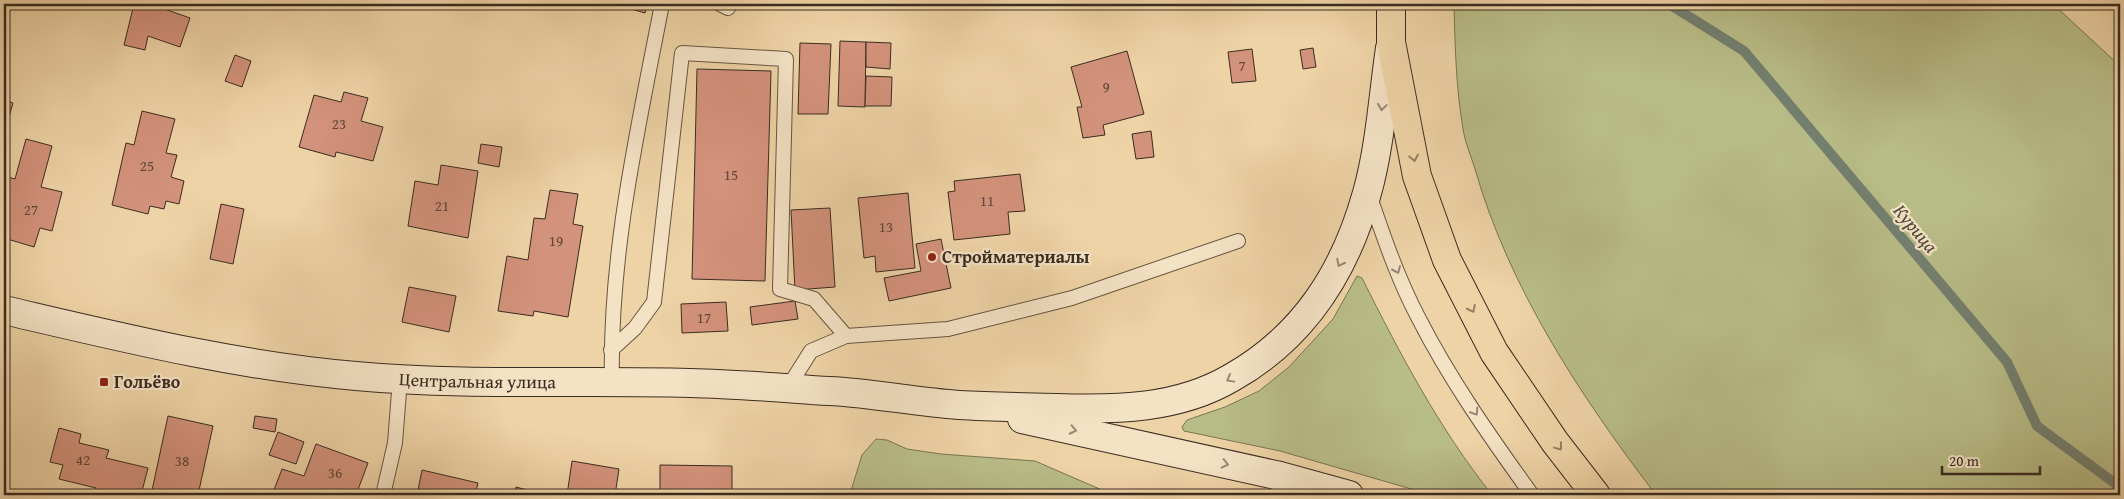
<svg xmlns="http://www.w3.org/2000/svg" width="2124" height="499" viewBox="0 0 2124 499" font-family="'Gentium Book Plus',serif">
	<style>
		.green { fill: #b8bc87; stroke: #797454 }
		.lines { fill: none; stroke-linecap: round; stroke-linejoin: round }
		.stream { stroke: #738070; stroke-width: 10 }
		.building { fill: #d3927b; stroke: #3a2c21 }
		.service-casing { stroke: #675642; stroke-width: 16 }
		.secondary-casing { stroke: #3a2c21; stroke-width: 30 }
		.primary-casing { stroke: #3a2c21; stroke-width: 30 }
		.service { stroke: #f4e2c5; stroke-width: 14 }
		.secondary { stroke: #f4e2c5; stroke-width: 28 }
		.primary { stroke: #eed3a6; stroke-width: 28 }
		.oneway { stroke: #978773 }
		.oneway2 { stroke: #948064 }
		.poi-dot { fill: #8f2418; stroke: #f4e2c5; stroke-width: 2 }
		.labels { text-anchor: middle; stroke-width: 4.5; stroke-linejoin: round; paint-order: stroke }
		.number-label { font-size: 15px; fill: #604638 }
		.poi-label { font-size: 18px; font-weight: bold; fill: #3a2c21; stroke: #f4e2c5; text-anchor: start }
		.street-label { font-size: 18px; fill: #3a2c21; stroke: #f4e2c5 }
		.water-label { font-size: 19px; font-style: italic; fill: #4d483b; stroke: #f4e2c5 }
	</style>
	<rect width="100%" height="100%" fill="#eed3a6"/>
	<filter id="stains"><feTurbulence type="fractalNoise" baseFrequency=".004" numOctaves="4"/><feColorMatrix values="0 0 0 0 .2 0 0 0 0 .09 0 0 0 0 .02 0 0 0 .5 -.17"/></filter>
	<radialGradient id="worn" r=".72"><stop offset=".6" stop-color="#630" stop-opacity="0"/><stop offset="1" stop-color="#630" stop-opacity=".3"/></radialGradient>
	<g class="green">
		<path d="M1454 4H2053L2120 66V495H1656C1581 397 1509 288 1475 169 1471 156 1465 142 1463 129 1456 88 1455 45 1454 4Z"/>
		<path d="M1357 276 1362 278C1400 354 1439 428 1492 495H1432L1280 451 1184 431 1182 427 1187 420 1225 407 1259 391 1289 367 1333 319Z"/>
		<polygon points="876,439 887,440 907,449 941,454 1035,461 1102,490 1105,495 852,495 850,494 862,455"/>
	</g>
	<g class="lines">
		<polyline class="stream" points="1669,4 1744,51 2007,362 2037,426 2120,487"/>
	</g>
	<g class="building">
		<polygon points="4,4 10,4 7,13 4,12"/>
		<polygon points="134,4 156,4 156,6 190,18 180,47 148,36 145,50 124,45"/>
		<polygon points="614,4 647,4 645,13"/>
		<polygon points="840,41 866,42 865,107 838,106"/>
		<polygon points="866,42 891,43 890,69 866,67"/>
		<polygon points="800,43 831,44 828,114 798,114"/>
		<polygon points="1313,48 1316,67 1303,69 1300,50"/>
		<polygon points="1252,49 1256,81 1232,83 1228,52"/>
		<polygon points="1127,51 1144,114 1103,125 1105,135 1083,138 1077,107 1082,107 1071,67"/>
		<polygon points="235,55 251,61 242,87 225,81"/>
		<polygon points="697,69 771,71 765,281 692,279"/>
		<polygon points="866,76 892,77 891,106 865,106"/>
		<polygon points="344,92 368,98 361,121 383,127 373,161 336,152 335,157 299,147 314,95 341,102"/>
		<polygon points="4,100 13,103 4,134"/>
		<polygon points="142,111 175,119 166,153 177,155 171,177 184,181 179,204 166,201 164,209 150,206 148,214 112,205 126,143 134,145"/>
		<polygon points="1151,131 1154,157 1136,159 1132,134"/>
		<polygon points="26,139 52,146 41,187 62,192 52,231 40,228 34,247 4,238 4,176 15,179"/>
		<polygon points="481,144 502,147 499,167 478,163"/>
		<polygon points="441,165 478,171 468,238 408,226 415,181 438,185"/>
		<polygon points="1020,174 1025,211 1008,212 1010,234 954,240 948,192 955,191 954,181"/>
		<polygon points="550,190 578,194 573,224 583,226 568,317 534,311 533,316 498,311 507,256 528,260 534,218 545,219"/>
		<polygon points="908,193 915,268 876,272 875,256 864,258 858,198"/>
		<polygon points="221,204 244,209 233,264 210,259"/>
		<polygon points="830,208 835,287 795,290 791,210"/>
		<polygon points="941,239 951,288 889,301 884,278 921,271 916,244"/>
		<polygon points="409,287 456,296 449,332 402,322"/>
		<polygon points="795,301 798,319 752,325 750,307"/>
		<polygon points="726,302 728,331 682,333 681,304"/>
		<polygon points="168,416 213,426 198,495 151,495"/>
		<polygon points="255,416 277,419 275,432 253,428"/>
		<polygon points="59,428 81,434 79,443 109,450 106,458 148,468 141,495 106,495 94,492 96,488 59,479 63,465 50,462"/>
		<polygon points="278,432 304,442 296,464 269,455"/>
		<polygon points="316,444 368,463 356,495 272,495 282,469 304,476"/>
		<polygon points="572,461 619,469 615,495 567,495"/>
		<polygon points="660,465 732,466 732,495 660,495"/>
		<polygon points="422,470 478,483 475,495 417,495"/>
		<polygon points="516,487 538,493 538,495 514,495"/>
	</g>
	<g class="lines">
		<g class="service-casing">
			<g id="service">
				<polyline points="720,4 728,8"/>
				<path d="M1370 197C1384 238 1398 279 1418 317 1450 380 1491 438 1532 495"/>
				<polyline points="611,350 635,328 654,302 682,53 786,59 780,289 814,299 846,336"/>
				<path d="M612 382C609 254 638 129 662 4"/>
				<polyline points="787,389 811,351 846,336 948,329 1072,298 1238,241"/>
				<polyline points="383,495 395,443 400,379"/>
			</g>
		</g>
		<g class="secondary-casing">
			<g id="secondary">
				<path id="s1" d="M4 310C120 337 237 366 356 376 467 386 579 380 690 383 737 384 783 388 829 391 872 393 915 402 959 405 991 407 1024 407 1057 408 1116 410 1178 409 1231 378 1304 337 1345 272 1367 193 1380 147 1383 96 1390 48"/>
				<polyline points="1022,419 1280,476 1349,495"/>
			</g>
		</g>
		<g class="primary-casing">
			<polyline id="primary" points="1391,4 1391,42 1417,176 1447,260 1494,352 1555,442 1596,495"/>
		</g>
		<use href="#service" class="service"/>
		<use href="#secondary" class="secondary"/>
		<use href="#primary" class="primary"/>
	</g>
	<defs><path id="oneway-chevron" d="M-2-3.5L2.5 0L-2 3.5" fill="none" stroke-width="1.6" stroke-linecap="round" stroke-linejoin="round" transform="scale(1.25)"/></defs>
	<g class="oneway">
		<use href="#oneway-chevron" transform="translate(1382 107) rotate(98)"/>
		<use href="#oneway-chevron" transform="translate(1340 263) rotate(117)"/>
		<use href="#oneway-chevron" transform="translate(1397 270) rotate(66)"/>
		<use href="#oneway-chevron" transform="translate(1230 379) rotate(151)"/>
		<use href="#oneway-chevron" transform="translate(1475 412) rotate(57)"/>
		<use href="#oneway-chevron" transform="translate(1073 430) rotate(12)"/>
		<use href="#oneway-chevron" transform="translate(1225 464) rotate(13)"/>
	</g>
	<g class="oneway2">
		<use href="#oneway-chevron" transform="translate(1414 158) rotate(79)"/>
		<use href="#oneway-chevron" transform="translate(1472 309) rotate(63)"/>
		<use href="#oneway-chevron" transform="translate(1559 447) rotate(53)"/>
	</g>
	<g class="poi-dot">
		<circle cx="932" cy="257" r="5"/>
		<rect x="99" y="377" width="10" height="10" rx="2.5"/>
	</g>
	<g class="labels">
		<g class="number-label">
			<text x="1242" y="71">7</text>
			<text x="1106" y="92">9</text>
			<text x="339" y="129">23</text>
			<text x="147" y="171">25</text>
			<text x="731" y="180">15</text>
			<text x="987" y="206">11</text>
			<text x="442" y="211">21</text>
			<text x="31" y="215">27</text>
			<text x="886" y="232">13</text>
			<text x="556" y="246">19</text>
			<text x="704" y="323">17</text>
			<text x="83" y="465">42</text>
			<text x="182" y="466">38</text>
			<text x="335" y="478">36</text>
		</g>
		<g class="poi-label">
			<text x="942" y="263">Стройматериалы</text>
			<text x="114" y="388">Гольёво</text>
		</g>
		<g class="street-label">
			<text dy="6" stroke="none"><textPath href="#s1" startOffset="480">Центральная улица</textPath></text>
		</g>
		<g class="water-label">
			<text transform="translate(1916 228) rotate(50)" y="7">Курица</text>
		</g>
	</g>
	<rect width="2124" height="499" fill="none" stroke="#eed3a6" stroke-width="20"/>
	<rect x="5" y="5" width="2114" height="489" fill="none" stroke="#3a2c21" stroke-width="2.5"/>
	<rect x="10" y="10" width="2104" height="479" fill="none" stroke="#3a2c21"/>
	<path d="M1942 466v8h98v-8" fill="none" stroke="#3a2c21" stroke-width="2.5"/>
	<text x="1949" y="466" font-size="15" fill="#3a2c21" stroke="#f4e2c5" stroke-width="4" paint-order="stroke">20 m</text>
	<rect width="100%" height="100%" filter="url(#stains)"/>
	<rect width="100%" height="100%" fill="url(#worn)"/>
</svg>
